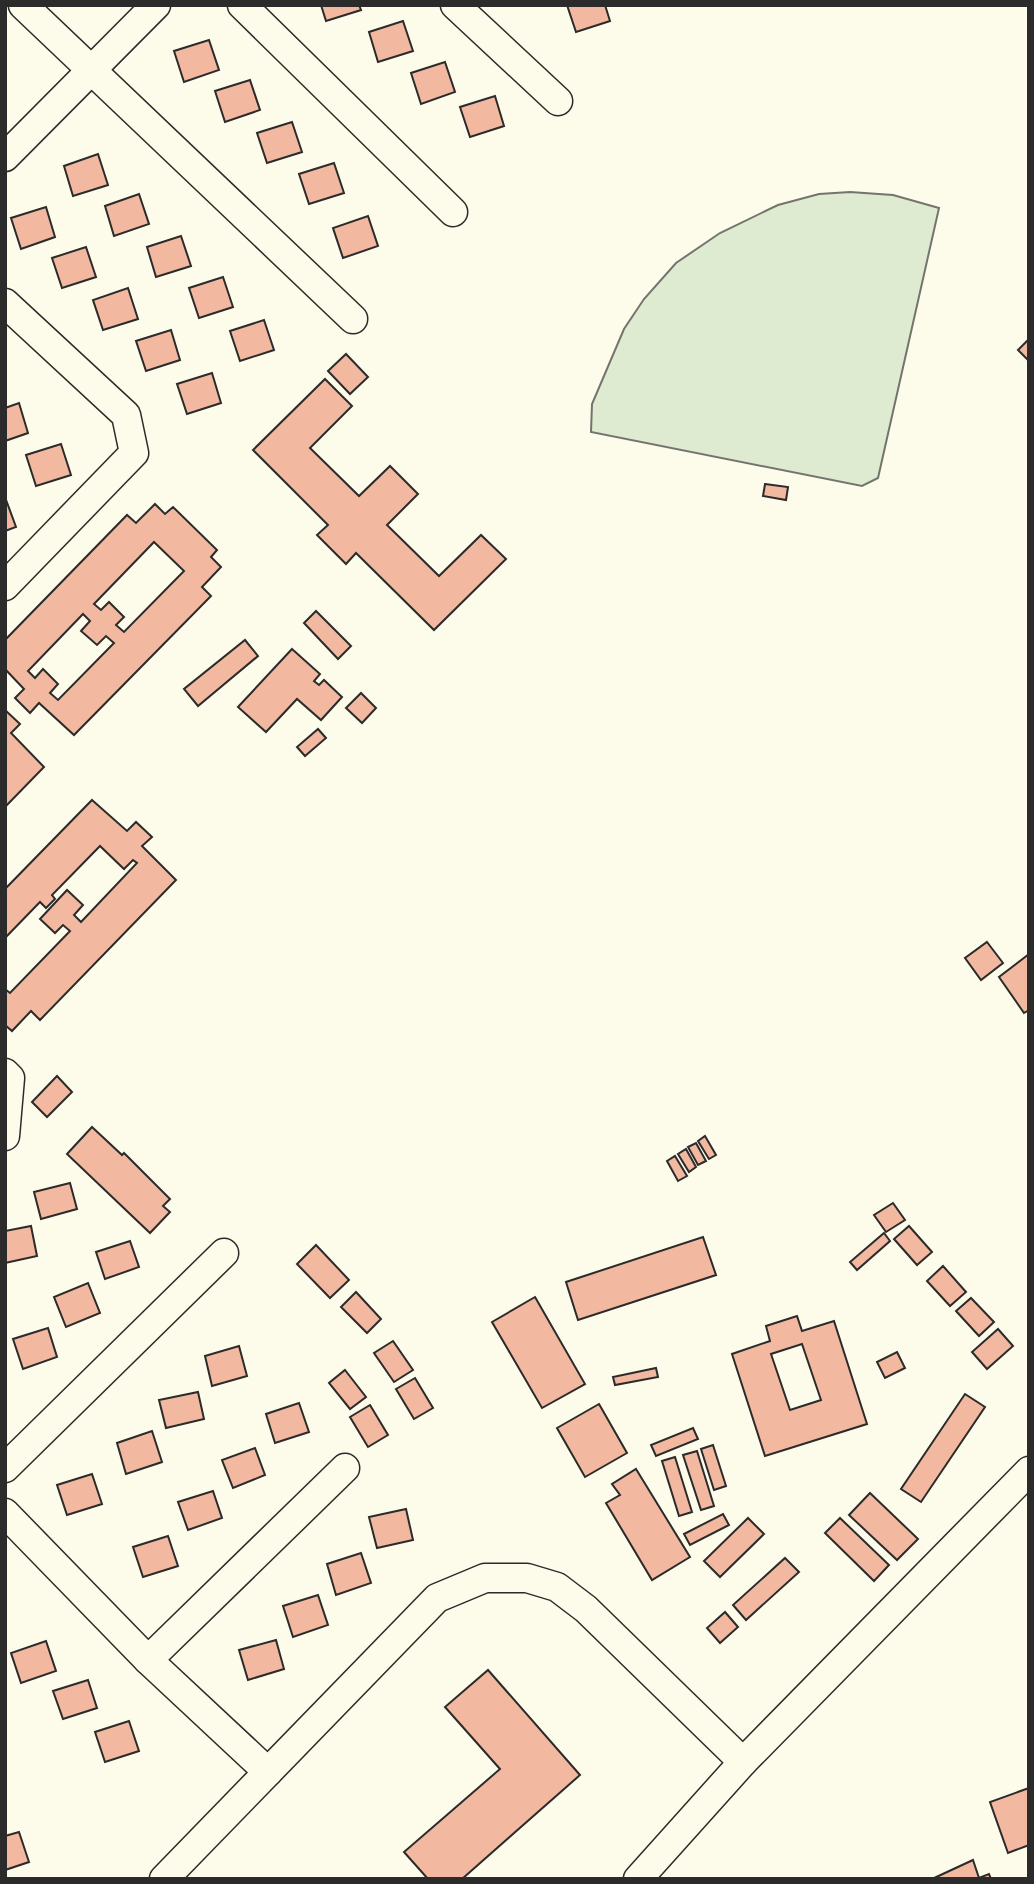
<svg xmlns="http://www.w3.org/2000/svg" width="1034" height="1884" viewBox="0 0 1034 1884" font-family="'DM Sans',sans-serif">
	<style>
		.green { fill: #deebd1; stroke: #74746e; stroke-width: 2 }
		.building { fill: #f2b8a0; stroke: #2b2b2b; stroke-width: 2; fill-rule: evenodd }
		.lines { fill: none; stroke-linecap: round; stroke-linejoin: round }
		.minor-casing { stroke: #2b2b2b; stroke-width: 31 }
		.minor { stroke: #fdfbea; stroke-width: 28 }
	</style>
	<rect width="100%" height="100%" fill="#fdfbea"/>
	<polygon class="green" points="850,192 893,195 939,208 878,478 862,486 591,432 592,404 624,329 644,299 676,263 720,233 778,205 819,194"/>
	<g class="building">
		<polygon points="321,5 359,5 361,10 326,21"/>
		<polygon points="567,5 605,5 610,21 576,32"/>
		<polygon points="403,21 413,51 378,62 369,32"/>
		<polygon points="209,40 219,70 184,82 174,51"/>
		<polygon points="445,62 455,92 421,104 411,73"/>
		<polygon points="250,80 260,110 225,122 215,91"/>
		<polygon points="495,96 504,126 470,137 460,107"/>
		<polygon points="292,122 302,152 267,163 257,133"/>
		<polygon points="98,154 108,185 73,196 64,166"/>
		<polygon points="334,163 344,193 309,204 299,174"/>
		<polygon points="139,194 149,224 114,236 105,206"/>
		<polygon points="46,207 55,237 21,249 11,218"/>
		<polygon points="368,216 378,246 343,258 333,228"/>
		<polygon points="181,236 191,266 156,277 147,247"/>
		<polygon points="86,247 96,277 62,288 52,258"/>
		<polygon points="223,277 233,307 199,318 189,288"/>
		<polygon points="128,288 138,319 103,330 93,300"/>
		<polygon points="264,320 274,350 240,361 230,331"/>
		<polygon points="171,330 180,360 146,371 136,341"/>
		<polygon points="1029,339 1029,361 1018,350"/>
		<polygon points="346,354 368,377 350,394 328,371"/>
		<polygon points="212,373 221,403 187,414 177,384"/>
		<polygon points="325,379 352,406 310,448 359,496 390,466 418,494 387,525 439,576 481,535 506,559 434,630 356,553 346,564 317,535 328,525 253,450"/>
		<polygon points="19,403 28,433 5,441 5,408"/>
		<polygon points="61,444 71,475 36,486 26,455"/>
		<polygon points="765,484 788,487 786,500 763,496"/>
		<polygon points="5,497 16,527 5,531"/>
		<path d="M155 504 165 514 173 507 217 550 211 557 221 567 202 587 211 596 74 735 39 703 30 713 15 698 24 689 5 669V640L127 515 136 523ZM154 542 184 571 124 632 116 625 124 617 109 602 101 610 94 604ZM83 614 90 621 81 631 97 645 106 636 114 643 58 700 50 693 58 684 43 669 35 678 28 671Z"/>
		<polygon points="316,611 351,646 338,659 304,623"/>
		<polygon points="245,640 258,656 198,706 184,689"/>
		<polygon points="292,649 320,674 314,681 319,685 324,680 342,697 321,720 297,699 266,732 238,707"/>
		<polygon points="361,693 376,708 362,723 346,708"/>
		<polygon points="5,710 20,724 11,733 44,767 5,807"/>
		<polygon points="318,729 326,738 305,756 297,747"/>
		<polygon points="92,800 127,831 136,822 152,837 142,846 176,880 40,1020 31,1011 12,1031 5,1025 5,989 10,993 70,931 63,925 55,933 40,919 67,890 83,905 74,915 81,922 137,863 133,860 124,869 100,846 52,895 55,899 46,908 40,902 5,938 5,889"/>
		<polygon points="987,942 1003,963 981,980 965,958"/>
		<polygon points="1029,954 1029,1010 1024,1013 999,977"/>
		<polygon points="57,1076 72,1092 47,1117 32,1102"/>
		<polygon points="92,1127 122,1155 124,1153 170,1199 163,1206 170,1212 150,1233 67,1154"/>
		<polygon points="705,1136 716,1155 709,1159 698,1141"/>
		<polygon points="696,1143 706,1161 698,1165 688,1147"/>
		<polygon points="686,1149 696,1167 689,1172 678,1154"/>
		<polygon points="675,1156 687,1176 678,1181 667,1161"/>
		<polygon points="70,1183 77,1209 41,1219 34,1192"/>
		<polygon points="893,1203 905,1220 886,1232 874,1215"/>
		<polygon points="31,1226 37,1256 5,1263 5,1231"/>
		<polygon points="909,1226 932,1252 917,1265 894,1239"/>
		<polygon points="884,1233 890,1241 857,1270 850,1262"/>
		<polygon points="703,1237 716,1275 578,1320 566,1282"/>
		<polygon points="130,1241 139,1267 105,1279 96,1252"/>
		<polygon points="316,1245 349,1280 330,1298 297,1264"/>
		<polygon points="943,1266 966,1292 950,1306 927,1281"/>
		<polygon points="88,1283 100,1313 66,1327 54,1297"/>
		<polygon points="356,1292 381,1319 367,1333 341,1307"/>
		<polygon points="535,1297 585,1384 542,1408 492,1322"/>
		<polygon points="971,1298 994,1322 979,1336 956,1311"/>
		<path d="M797 1316 802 1331 834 1321 867 1424 765 1456 732 1354 770 1341 766 1326ZM802 1344 821 1400 790 1410 771 1354Z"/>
		<polygon points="48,1328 57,1357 23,1369 13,1339"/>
		<polygon points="998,1329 1013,1346 987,1369 972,1352"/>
		<polygon points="393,1341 413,1370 394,1382 374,1353"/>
		<polygon points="239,1346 247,1376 212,1386 205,1356"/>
		<polygon points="897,1352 905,1368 885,1378 877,1362"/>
		<polygon points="656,1368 658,1377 615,1385 613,1377"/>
		<polygon points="345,1370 366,1397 350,1409 329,1383"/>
		<polygon points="415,1378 433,1408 414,1419 396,1389"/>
		<polygon points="198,1392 204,1419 166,1428 159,1400"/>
		<polygon points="965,1394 985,1407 921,1502 901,1489"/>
		<polygon points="299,1403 309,1432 275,1443 266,1414"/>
		<polygon points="599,1404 627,1453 585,1477 557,1428"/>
		<polygon points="370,1405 388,1435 368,1447 350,1417"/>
		<polygon points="693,1428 698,1439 656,1456 651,1445"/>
		<polygon points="152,1431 162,1462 126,1474 117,1443"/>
		<polygon points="713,1445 726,1486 714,1490 701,1449"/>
		<polygon points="255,1448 265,1475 233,1488 222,1460"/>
		<polygon points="697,1451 714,1506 701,1510 683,1455"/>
		<polygon points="675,1457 692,1512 679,1516 662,1461"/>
		<polygon points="636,1469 690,1557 652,1580 606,1503 620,1495 612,1484"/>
		<polygon points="92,1474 102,1504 67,1515 57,1485"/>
		<polygon points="213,1491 222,1518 188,1530 178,1502"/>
		<polygon points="870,1493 918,1539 897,1560 849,1515"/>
		<polygon points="406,1509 413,1540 377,1548 369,1517"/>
		<polygon points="723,1514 729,1525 690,1545 684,1534"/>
		<polygon points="748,1518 764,1534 720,1577 704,1561"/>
		<polygon points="840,1518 889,1565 874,1581 825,1533"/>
		<polygon points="168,1536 178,1566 143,1577 133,1547"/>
		<polygon points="361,1553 371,1583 336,1595 327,1564"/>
		<polygon points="785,1558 799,1572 746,1620 733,1605"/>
		<polygon points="318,1595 328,1625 293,1637 283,1606"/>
		<polygon points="725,1612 738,1627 720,1643 707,1628"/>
		<polygon points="276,1640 284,1669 248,1680 239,1650"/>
		<polygon points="46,1641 56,1671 21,1683 11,1653"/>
		<polygon points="488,1670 580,1775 462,1879 428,1879 404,1852 500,1769 445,1707"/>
		<polygon points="88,1680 97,1708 63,1719 53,1691"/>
		<polygon points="129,1721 139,1751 105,1762 95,1732"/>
		<polygon points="1029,1788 1029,1845 1008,1853 990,1802"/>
		<polygon points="19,1832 29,1862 5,1870 5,1836"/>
		<polygon points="973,1860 979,1878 989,1874 991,1879 932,1879"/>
	</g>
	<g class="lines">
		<g class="minor-casing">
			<g id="minor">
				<polyline points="23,5 353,319"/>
				<polyline points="242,5 453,212"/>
				<polyline points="455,5 558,101"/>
				<polyline points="5,157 156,5"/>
				<polyline points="5,303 126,415 134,453 5,586"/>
				<polyline points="5,1073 10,1078 5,1136"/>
				<polyline points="5,1468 224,1253"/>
				<polyline points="5,1513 148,1660 268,1772"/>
				<polyline points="148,1660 345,1468"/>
				<polyline points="164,1879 437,1598 485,1578 527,1578 557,1587 586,1609 743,1762"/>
				<polyline points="638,1879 743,1762 1029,1471"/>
			</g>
		</g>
		<use href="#minor" class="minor"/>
	</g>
	<rect width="1034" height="1884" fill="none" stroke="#2b2b2b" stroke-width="14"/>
</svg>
